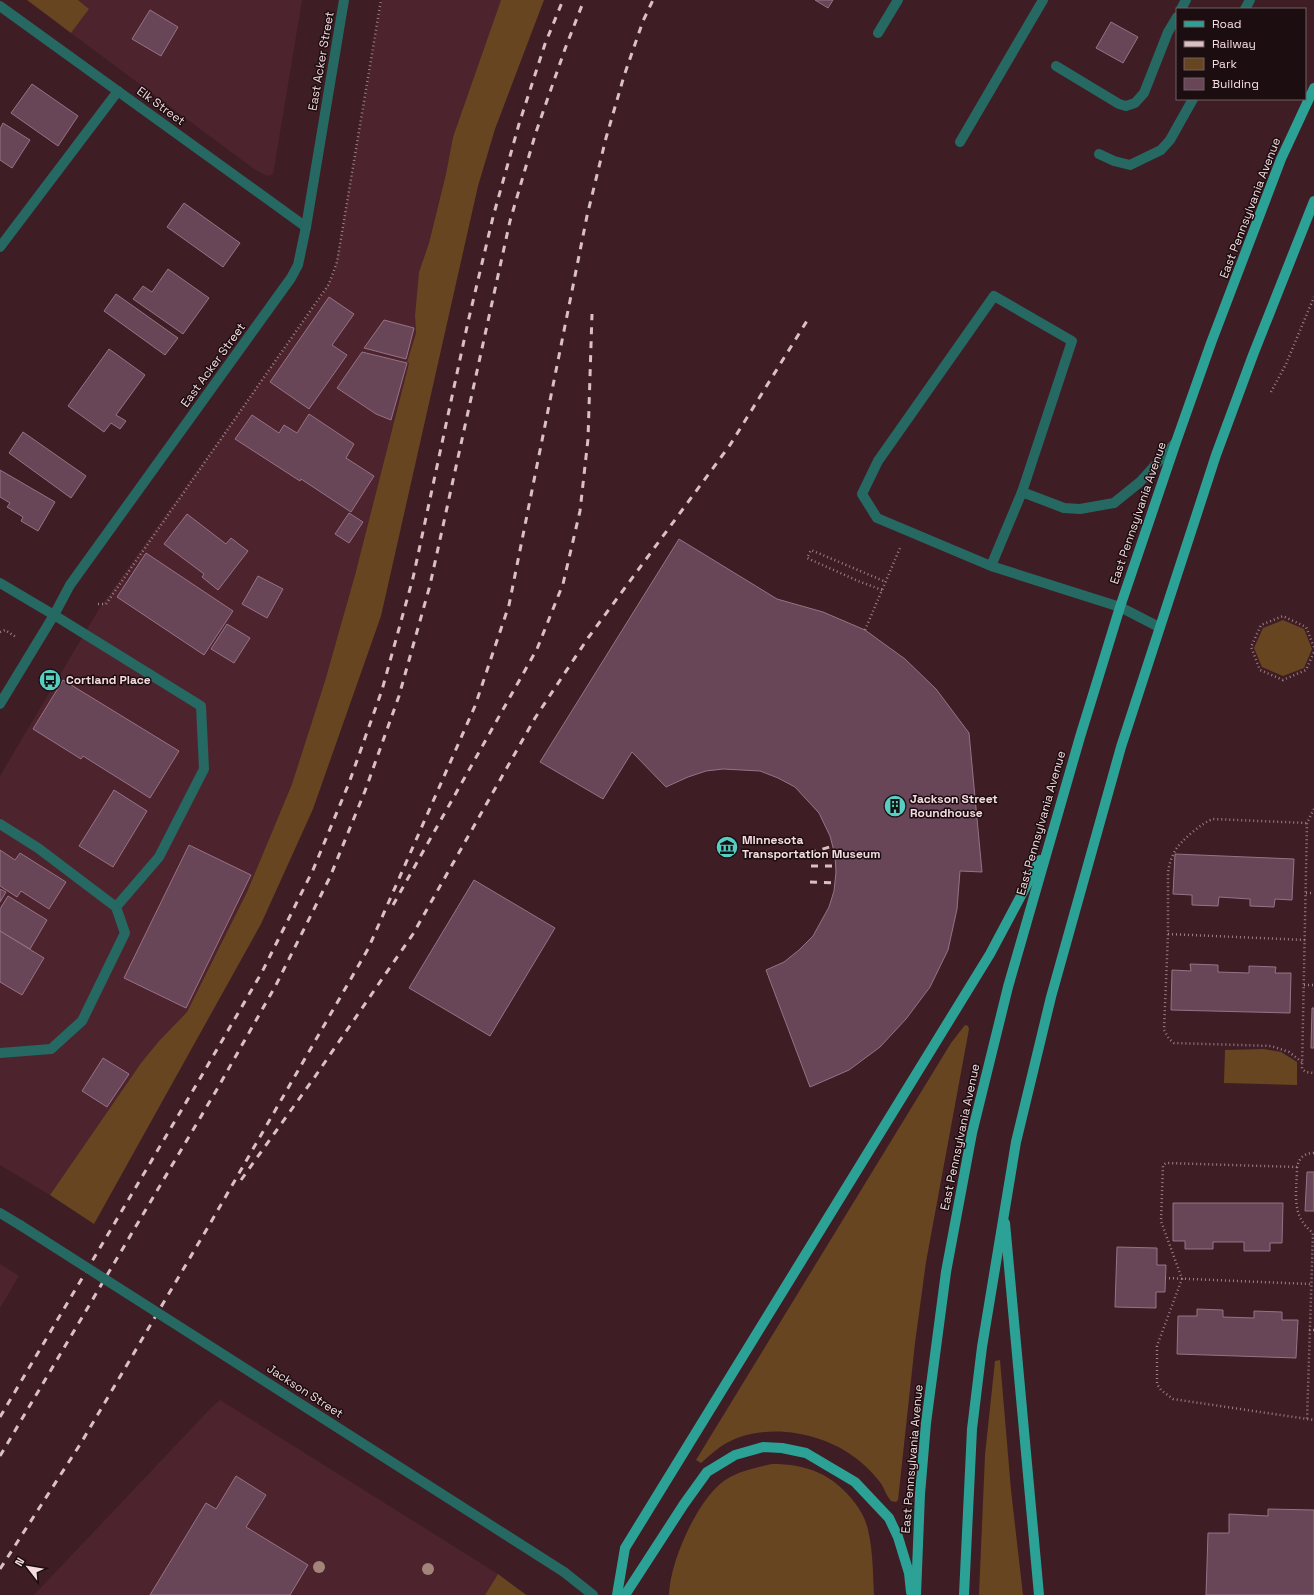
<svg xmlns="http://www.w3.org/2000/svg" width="1314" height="1595" viewBox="0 0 1314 1595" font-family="'Space Grotesk',sans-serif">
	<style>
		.built { fill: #4d242e }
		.green { fill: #674520 }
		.building { fill: #684658; stroke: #977285 }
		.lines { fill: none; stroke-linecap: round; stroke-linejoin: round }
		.path { stroke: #9d8086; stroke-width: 2.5; stroke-dasharray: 1 3; stroke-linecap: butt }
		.minor { stroke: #266862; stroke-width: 10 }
		.major { stroke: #2ca297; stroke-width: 10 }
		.rail { stroke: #d9c0c4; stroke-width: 3; stroke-dasharray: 7 7; stroke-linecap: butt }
		.minor-bridge { stroke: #266862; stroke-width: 10 }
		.tree { fill: #a38479 }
		.labels { text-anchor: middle; stroke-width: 3; stroke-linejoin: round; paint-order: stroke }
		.street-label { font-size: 12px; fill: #f4dce0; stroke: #1c0d10 }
		.poi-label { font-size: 12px; font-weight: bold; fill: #f4dce0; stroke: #1c0d10; text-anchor: start }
	</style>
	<rect width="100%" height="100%" fill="#3f1d25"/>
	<g class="built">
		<polygon points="78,0 302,0 273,174 267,176 254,169 71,33 89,9"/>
		<polygon points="382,0 501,0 453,137 446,174 429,243 419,272 415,315 416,333 407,361 409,362 355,575 325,681 292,784 247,892 187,1012 159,1041 141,1063 50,1195 0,1165 0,776 99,609 322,295 335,271"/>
		<polygon points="0,1264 19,1276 0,1308"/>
		<polygon points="220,1400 498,1574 485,1595 34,1595 211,1408"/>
	</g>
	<g class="green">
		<polygon points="27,0 78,0 89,9 71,33"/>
		<polygon points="501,0 544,0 495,129 478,186 381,616 313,809 261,924 94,1224 50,1195 141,1063 159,1041 187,1012 247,892 292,784 325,681 355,575 409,363 407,362 416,333 415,315 419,272 429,243 446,174 453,137"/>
		<polygon points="1283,620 1304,629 1312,649 1304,668 1283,676 1262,667 1254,648 1263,628"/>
		<path d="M965 1025 968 1026 969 1029 926 1262 915 1343 898 1500 896 1502 891 1501C887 1496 885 1491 882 1485 876 1476 866 1466 857 1459 822 1431 759 1420 720 1447 713 1452 707 1458 701 1463L696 1460 951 1043Z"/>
		<polygon points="1264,1049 1281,1052 1297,1062 1297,1085 1224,1083 1225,1050"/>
		<polygon points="1000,1360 1011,1490 1023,1595 979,1595 985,1455 995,1361"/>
		<path d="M772 1464C807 1464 833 1474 855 1503 861 1511 866 1520 868 1530 873 1551 873 1574 874 1595H669C670 1562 695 1506 720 1484 734 1472 754 1468 772 1464Z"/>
		<polygon points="498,1574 525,1594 527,1595 485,1595"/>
	</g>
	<g class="building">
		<polygon points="815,0 833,0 828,8"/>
		<polygon points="150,10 178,27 161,56 132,39"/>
		<polygon points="1111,22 1138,37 1123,63 1096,48"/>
		<polygon points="32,84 78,116 58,146 11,113"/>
		<polygon points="3,123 30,140 12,168 0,160 0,129"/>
		<polygon points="184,203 240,243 223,267 167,227"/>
		<polygon points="168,269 209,298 183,334 133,299 143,286 152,292"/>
		<polygon points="116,294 178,338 165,355 104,311"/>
		<polygon points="329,297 354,314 332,345 347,355 309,409 270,382"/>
		<polygon points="384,320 414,328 406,359 364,348"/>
		<polygon points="109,349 145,375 116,415 126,421 120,429 111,423 104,432 68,406"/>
		<polygon points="362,352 407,363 391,420 376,414 337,388"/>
		<polygon points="309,414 354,444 346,458 374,476 351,512 301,479 300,481 235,439 252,415 279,433 284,425 297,433"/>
		<polygon points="23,432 86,476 71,498 9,453"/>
		<polygon points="0,470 55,502 38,531 21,521 23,517 7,507 10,503 0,497"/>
		<polygon points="349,513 363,522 349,543 335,534"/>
		<polygon points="187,514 226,544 231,538 248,551 218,590 202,577 204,574 164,544"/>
		<polygon points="679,539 777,599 823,612 865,630 905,659 936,689 969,733 982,872 960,871 957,909 948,950 930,987 906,1019 880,1047 849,1070 810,1087 766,970 784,962 799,950 813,936 829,907 834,891 836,872 835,855 830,836 819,813 795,787 778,778 760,771 723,769 706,771 688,777 666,787 632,752 603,799 540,762"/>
		<polygon points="146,553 233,611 204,655 117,597"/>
		<polygon points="258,576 283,589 267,618 242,604"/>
		<polygon points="227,624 250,638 234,663 211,649"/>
		<polygon points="63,680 179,751 150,798 83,756 81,759 33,729"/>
		<polygon points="114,790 147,811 113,867 79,846"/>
		<polygon points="189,845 251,875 186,1008 124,978"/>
		<polygon points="0,850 15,860 20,853 66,882 49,909 21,891 17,897 0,886"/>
		<polygon points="1175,854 1294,859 1292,900 1275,899 1274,907 1250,906 1250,899 1219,897 1218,906 1192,905 1192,895 1173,894"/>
		<polygon points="474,880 555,928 490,1036 409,988"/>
		<polygon points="0,889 6,892 0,902"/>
		<polygon points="8,896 47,920 30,949 0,931 0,909"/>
		<polygon points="0,931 44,958 22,995 0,982"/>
		<polygon points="1190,964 1218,965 1218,972 1249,973 1249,966 1276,967 1275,973 1291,973 1290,1013 1171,1010 1172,970 1191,971"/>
		<polygon points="1312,1008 1314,1008 1314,1048 1311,1048"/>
		<polygon points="103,1058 129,1074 107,1107 82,1091"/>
		<polygon points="1307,1172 1314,1172 1314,1211 1305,1211"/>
		<polygon points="1173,1203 1283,1203 1282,1243 1270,1243 1270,1251 1244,1251 1244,1242 1213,1242 1213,1249 1185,1249 1185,1241 1173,1241"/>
		<polygon points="1117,1247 1157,1248 1157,1265 1166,1265 1165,1292 1156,1292 1156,1308 1115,1307"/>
		<polygon points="1197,1309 1223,1310 1223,1317 1254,1318 1254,1311 1282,1312 1282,1320 1298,1320 1296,1358 1177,1354 1178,1316 1197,1316"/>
		<polygon points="236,1476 266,1495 246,1527 308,1565 290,1595 150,1595 206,1503 216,1509"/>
		<polygon points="1268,1509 1314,1510 1314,1595 1206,1595 1208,1533 1229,1533 1229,1514 1268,1516"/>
	</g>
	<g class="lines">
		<g class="path">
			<polyline points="1271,392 1286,364 1314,297"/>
			<polyline points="882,590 858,581 807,558 811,550 886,582"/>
			<polyline points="98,604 106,604 329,284 337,262 381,0"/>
			<polyline points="865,630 900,548"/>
			<polyline points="0,632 5,630 16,637"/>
			<polyline points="1314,647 1306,627 1283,616 1261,625 1251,647 1260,670 1283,680 1306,670 1314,652"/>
			<polyline points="1314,809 1307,823 1302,1069 1306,1072 1314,1073"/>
			<polyline points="1306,893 1314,893"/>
			<polyline points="1168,934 1305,940"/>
			<polyline points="1304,985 1314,985"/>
			<path d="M1302 1062 1289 1052 1271 1046 1174 1043 1169 1039 1164 1030 1168 934V873C1169 865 1171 858 1175 851 1180 841 1203 822 1213 819L1307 823"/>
			<path d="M1314 1153C1304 1153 1299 1158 1297 1167L1166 1163 1163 1165 1161 1221 1182 1279 1157 1346V1384L1161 1390 1173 1399 1314 1420"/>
			<path d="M1297 1167C1297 1193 1290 1215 1313 1233L1307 1420"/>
			<polyline points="1165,1278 1310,1284"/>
			<polyline points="1309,1330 1314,1330"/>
		</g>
		<g class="minor">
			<polyline points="0,6 306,227"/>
			<polyline points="1181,9 1186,0"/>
			<polyline points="1245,9 1250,0"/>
			<polyline points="878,33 898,0"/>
			<polyline points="1056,66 1119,104 1126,106 1135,103 1144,93 1168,32 1177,17"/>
			<polyline points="960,142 1043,0"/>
			<polyline points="1099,154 1114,161 1130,165 1161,150 1170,140 1193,99"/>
			<polyline points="0,247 118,91"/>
			<polyline points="1022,492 1064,508 1080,509 1114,503 1140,482 1176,442"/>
			<polyline points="991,566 877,518 862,494 878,461 994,296 1072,341 1022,492 991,566 1120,607 1159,627"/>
			<polyline points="0,583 54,615 201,706 204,769 159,857 116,907"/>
			<polyline points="0,704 54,615 70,585 291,278 298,265 306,227 344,0"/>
			<polyline points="0,824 38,848 116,907 125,933 82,1021 51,1049 0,1053"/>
			<polyline points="0,1213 20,1225"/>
			<polyline points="564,1572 593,1595"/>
		</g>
		<g class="major">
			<polyline points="1005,1223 1039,1595"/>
			<polyline points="617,1595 625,1548 990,954 1040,860"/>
			<polyline points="625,1595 684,1504 707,1472 735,1455 763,1447 782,1448 806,1453 855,1482 889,1518 898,1537 909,1573 911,1592"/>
			<polyline points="916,1595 920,1494 926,1423 946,1272 972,1133 1008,987 1080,737 1120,607 1176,442 1211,343 1281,159 1314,88"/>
			<polyline points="964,1595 972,1429 982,1347 1016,1142 1051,997 1121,747 1216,455 1253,355 1314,201"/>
		</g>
		<g class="rail">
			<polyline points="809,853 833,846"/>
			<polyline points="811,866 835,866"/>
			<polyline points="810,882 835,883"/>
			<polyline points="393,905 537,649 563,584 580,511 588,439 592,314"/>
			<polyline points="241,1180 314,1078 413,934 535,718 588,638 730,445 810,316"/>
			<polyline points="0,1417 198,1082 262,972 313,870 349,783 382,690 413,578 468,322 493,217 519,124 545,44 563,0"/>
			<polyline points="0,1456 216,1091 276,985 330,877 365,791 399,696 430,585 510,221 536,132 565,49 584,0"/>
			<polyline points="0,1569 81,1443 211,1222 368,949 475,706 509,605 587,216 606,138 624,76 643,21 653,0"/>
		</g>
		<polyline class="minor-bridge" points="20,1225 564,1572"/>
	</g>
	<g class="tree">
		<circle cx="319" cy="1567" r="6"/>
		<circle cx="428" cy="1569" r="6"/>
	</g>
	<defs>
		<g id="bus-disc" transform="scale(1.15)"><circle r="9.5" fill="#57cec2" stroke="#1c0d10"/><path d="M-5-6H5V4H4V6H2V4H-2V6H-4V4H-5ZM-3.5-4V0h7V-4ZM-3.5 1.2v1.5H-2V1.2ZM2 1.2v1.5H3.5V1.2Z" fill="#111"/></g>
		<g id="building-disc" transform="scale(1.15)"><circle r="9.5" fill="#57cec2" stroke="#1c0d10"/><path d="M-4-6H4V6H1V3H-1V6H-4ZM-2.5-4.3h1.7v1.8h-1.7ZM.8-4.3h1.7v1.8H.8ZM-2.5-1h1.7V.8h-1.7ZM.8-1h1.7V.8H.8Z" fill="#111"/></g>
		<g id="museum-disc" transform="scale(1.15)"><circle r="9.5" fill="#57cec2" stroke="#1c0d10"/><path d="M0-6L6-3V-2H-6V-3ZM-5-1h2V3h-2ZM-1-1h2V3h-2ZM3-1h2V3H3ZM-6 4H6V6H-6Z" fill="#111"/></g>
	</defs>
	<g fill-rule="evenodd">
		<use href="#bus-disc" x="50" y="680"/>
		<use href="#building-disc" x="895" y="806"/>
		<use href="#museum-disc" x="727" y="847"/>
	</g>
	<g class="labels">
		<g class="street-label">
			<text transform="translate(321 61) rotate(-80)" y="4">East Acker Street</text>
			<text transform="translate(161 106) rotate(36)" y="4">Elk Street</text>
			<text transform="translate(1250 208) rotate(-69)" y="4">East Pennsylvania Avenue</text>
			<text transform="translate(213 365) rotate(-54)" y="4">East Acker Street</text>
			<text transform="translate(1138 513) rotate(-71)" y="4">East Pennsylvania Avenue</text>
			<text transform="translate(1041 823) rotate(-74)" y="4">East Pennsylvania Avenue</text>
			<text transform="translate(960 1137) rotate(-78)" y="4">East Pennsylvania Avenue</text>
			<text transform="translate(305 1391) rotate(33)" y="4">Jackson Street</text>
			<text transform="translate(912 1459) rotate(-85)" y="4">East Pennsylvania Avenue</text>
		</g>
		<g class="poi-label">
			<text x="66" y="684">Cortland Place</text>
			<text x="910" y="803">Jackson Street<tspan x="910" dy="14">Roundhouse</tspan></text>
			<text x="742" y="844">Minnesota<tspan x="742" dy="14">Transportation Museum</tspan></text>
		</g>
	</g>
	<rect x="1176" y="8" width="130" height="92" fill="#1c0d10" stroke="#726063"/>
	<rect x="1184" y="21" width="20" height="6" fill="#2ca297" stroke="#726063"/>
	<text x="1212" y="28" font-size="12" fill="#f4dce0">Road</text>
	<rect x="1184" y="41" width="20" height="6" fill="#d9c0c4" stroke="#726063"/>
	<text x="1212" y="48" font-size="12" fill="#f4dce0">Railway</text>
	<rect x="1184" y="58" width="20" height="12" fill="#674520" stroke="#726063"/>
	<text x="1212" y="68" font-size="12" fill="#f4dce0">Park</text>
	<rect x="1184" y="78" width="20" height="12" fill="#684658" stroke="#726063"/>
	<text x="1212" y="88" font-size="12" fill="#f4dce0">Building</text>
	<g transform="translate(28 1567) rotate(301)" stroke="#1c0d10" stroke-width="3" paint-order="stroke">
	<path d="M0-3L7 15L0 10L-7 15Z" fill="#f4dce0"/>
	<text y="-6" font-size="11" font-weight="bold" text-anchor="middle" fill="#f4dce0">N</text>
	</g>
</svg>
